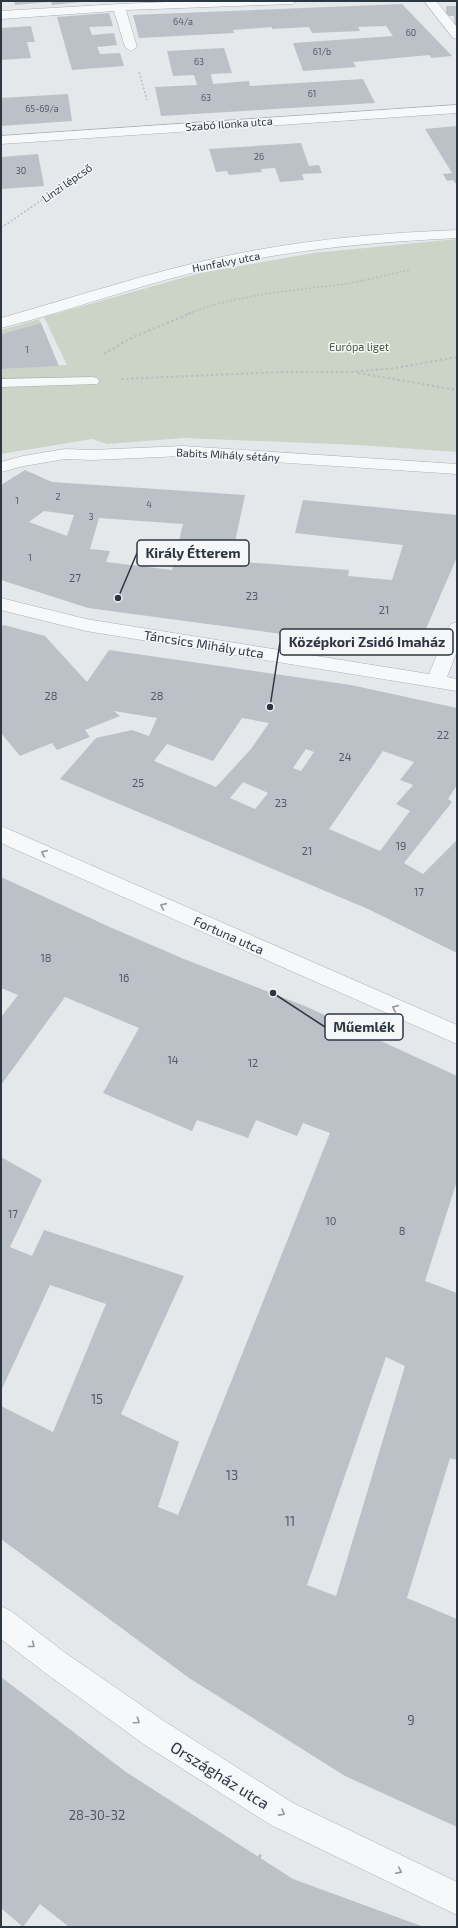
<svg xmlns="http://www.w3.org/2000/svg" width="458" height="1928" viewBox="0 0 458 1928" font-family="'Exo 2',sans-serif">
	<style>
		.green { fill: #cbd4c6 }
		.building { fill: #bcc1c7; fill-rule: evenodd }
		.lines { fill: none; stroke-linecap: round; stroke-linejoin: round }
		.service-casing { stroke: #aaafb5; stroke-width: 1 }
		.minor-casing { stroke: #aaafb5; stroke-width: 1 }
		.path-far2 { stroke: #babec3; stroke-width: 1.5; stroke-dasharray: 2 2; stroke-linecap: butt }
		.path-far1 { stroke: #babec3; stroke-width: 2; stroke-dasharray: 2.5 2.5; stroke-linecap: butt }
		.path { stroke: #babec3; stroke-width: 3; stroke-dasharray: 4 4; stroke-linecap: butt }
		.service { fill: #f7f8fa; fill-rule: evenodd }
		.minor { fill: #f7f8fa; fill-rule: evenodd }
		.oneway { stroke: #92989e }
		.labels { text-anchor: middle; stroke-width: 3; stroke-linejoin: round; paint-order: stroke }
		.far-number-label { font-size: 9px; fill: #515a63 }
		.far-street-label { font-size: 11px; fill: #2d3742; stroke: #f4f6f8 }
		.far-park-label { font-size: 11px; fill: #455d3c; stroke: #f4f6f8 }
		.number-label { font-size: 11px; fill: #515a63 }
		.street-label { font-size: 13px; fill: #2d3742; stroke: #f4f6f8 }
		.near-number-label { font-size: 13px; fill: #515a63 }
		.near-street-label { font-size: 16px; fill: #2d3742; stroke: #f4f6f8 }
		.leader { fill: none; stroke: #2d3742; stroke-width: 1.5 }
		.callout-dot { fill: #2d3742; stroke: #f4f6f8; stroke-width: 1.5 }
		.callout { fill: #f4f6f8; stroke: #2d3742; stroke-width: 1.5 }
		.callout-label { font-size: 14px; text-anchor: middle; font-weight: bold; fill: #2d3742 }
	</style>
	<rect width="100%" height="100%" fill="#e5e8eb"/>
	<g class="green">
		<polygon points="457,239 457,452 359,445 184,438 107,444 92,439 1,454 1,369 67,365 44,317 200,273 314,253"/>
		<polygon points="39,319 41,323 1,334 1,330"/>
	</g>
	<g class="building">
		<polygon points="14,1 48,1 48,2 15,5"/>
		<polygon points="51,1 81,1 81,2 52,5"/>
		<polygon points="402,4 452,56 431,58 430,55 353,62 356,67 303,71 293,43 393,36 386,26 358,27 360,31 312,33 309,27 272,29 272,27 233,30 234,33 139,38 133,15"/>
		<polygon points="446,6 457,6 457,27 455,27 454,16 446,16"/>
		<polygon points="109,13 113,26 89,27 92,35 114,33 117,45 97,47 100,54 120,53 124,66 72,70 57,17"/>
		<polygon points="31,26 35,42 27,42 31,58 1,60 1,28"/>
		<polygon points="224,48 232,73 211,74 213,84 249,81 250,86 363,79 375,103 161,116 155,87 197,85 194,75 173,76 167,51"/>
		<polygon points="68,94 72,121 1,126 1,98"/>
		<polygon points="457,126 457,183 455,183 453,180 447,181 443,174 452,173 425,129"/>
		<polygon points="301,143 309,166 319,165 322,173 302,174 304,180 280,182 275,168 261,169 262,172 229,175 227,171 216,172 209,149"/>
		<polygon points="38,154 44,186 1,189 1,157"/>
		<polygon points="41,323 59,366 1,369 1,334"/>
		<path d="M25 470 52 482 245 495 231 561 349 570 348 576 392 580 403 545 295 533 303 500 457 515V557L416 652 88 608 1 580V485ZM44 511 74 515 67 536 29 522ZM99 518 183 524 172 570 106 562 110 551 90 549Z"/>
		<path d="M4 625 45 636 87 682 109 650 351 685 457 708V785L448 799 452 802 404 863 423 874 457 840V953L368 909 60 779 96 738 132 730 149 736 157 718 114 711 120 716 85 730 90 737 57 750 52 743 20 756 1 733V626ZM242 718 269 723 251 749 216 787 154 761 167 744 213 761ZM306 749 314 752 301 771 293 768ZM383 751 414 762 400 780 413 785 396 804 410 811 380 851 329 829ZM243 782 268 793 255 809 230 798Z"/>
		<path d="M1 877 112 928 184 959 305 1006 457 1076V1181L425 1281 457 1293V1460L450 1458 407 1598 457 1619V1827L345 1776 189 1678 1 1539V1406L53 1432 106 1304 50 1285 1 1391V1157L42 1180 10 1247 32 1256 44 1230 184 1276 121 1414 179 1442 158 1507 178 1515 330 1133 303 1123 297 1136 256 1120 248 1138 197 1120 192 1131 103 1093 139 1028 65 997 1 1085V1017L18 995 1 988ZM386 1357 405 1366 336 1596 307 1585Z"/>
		<polygon points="1,1677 126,1772 293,1879 424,1927 69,1927 40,1904 23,1927 1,1908"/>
	</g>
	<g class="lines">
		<g class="service-casing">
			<polygon id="service" points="92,377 97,378 99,381 97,384 1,387 1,379"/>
		</g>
		<g class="minor-casing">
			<g id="minor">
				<polygon points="192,1 298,1 292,4 126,10 137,47 131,51 125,47 114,11 1,19 1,11 119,4"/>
				<polygon points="424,1 436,1 457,27 457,39 453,38"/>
				<polygon points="457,105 457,113 1,144 1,136"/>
				<path d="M457 230V238C379 242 302 248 226 265 149 281 76 309 1 328V318C76 297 150 272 226 256 302 240 379 233 457 230Z"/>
				<polygon points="183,446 457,464 457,474 183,456 92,460 65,459 24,466 1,472 1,462 23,456 65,449 92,450"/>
				<polygon points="1,598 86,619 429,674 448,628 451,624 457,622 457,651 447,677 457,679 457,691 86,631 1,610"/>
				<polygon points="1,826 457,1025 457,1044 1,843"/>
				<polygon points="1,1606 11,1611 64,1652 167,1723 293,1803 457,1882 457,1915 271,1825 145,1745 44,1672 1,1639"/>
			</g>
		</g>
		<g class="path-far2">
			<polyline points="139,72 147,100"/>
			<polyline points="1,228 91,166"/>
			<path d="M188 314C235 295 288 291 337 285 361 282 385 275 409 270"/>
		</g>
		<g class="path-far1">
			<polyline points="104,354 129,339 191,313"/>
			<polyline points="358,373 457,390"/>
			<polyline points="121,379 282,372 353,372 395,368 457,357"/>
		</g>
		<polyline class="path" points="259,1858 262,1851"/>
		<use href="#service" class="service"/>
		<use href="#minor" class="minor"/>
	</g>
	<defs><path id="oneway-chevron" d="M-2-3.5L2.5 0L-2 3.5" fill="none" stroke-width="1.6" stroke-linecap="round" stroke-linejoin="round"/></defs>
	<g class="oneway">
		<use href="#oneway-chevron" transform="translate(44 853) rotate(-156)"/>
		<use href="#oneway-chevron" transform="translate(163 906) rotate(-156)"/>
		<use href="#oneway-chevron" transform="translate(395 1008) rotate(-156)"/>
		<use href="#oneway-chevron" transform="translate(32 1645) rotate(38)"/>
		<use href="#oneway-chevron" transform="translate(137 1721) rotate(35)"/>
		<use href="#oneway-chevron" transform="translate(282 1813) rotate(29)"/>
		<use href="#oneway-chevron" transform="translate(399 1871) rotate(26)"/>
	</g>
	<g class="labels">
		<g class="far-number-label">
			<text x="183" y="25">64/a</text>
			<text x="411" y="36">60</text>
			<text x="322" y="55">61/b</text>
			<text x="199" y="65">63</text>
			<text x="312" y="97">61</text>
			<text x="206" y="101">63</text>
			<text x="42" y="112">65-69/a</text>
			<text x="259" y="160">26</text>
			<text x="21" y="174">30</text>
			<text x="27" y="353">1</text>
			<text x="58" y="500">2</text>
			<text x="17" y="504">1</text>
			<text x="149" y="508">4</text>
			<text x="91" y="520">3</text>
			<text x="30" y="561">1</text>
		</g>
		<g class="far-street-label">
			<text transform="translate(229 124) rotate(-4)" y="4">Szabó Ilonka utca</text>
			<text transform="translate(67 183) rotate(-35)" y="4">Linzi lépcső</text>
			<text transform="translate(226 262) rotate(-11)" y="4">Hunfalvy utca</text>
			<text transform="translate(228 455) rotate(3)" y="4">Babits Mihály sétány</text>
		</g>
		<g class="far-park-label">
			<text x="359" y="351">Európa liget</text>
		</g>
		<g class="number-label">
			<text x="75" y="582">27</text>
			<text x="252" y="600">23</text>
			<text x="384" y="614">21</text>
			<text x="51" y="700">28</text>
			<text x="157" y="700">28</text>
			<text x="443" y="739">22</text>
			<text x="345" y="761">24</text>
			<text x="138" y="787">25</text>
			<text x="281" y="807">23</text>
			<text x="401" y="850">19</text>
			<text x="307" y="855">21</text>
			<text x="419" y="896">17</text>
			<text x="46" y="962">18</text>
			<text x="124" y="982">16</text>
			<text x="173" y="1064">14</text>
			<text x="253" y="1067">12</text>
			<text x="13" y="1218">17</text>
			<text x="331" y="1225">10</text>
			<text x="402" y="1235">8</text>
		</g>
		<g class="street-label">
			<text transform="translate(204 644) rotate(9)" y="5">Táncsics Mihály utca</text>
			<text transform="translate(229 935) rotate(24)" y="5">Fortuna utca</text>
		</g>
		<g class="near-number-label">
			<text x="97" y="1404">15</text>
			<text x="232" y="1480">13</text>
			<text x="290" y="1526">11</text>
			<text x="411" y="1725">9</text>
			<text x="97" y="1820">28-30-32</text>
		</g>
		<g class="near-street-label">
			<text transform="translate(220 1775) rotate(32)" y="6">Országház utca</text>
		</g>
	</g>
	<path class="leader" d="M118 598L137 553M270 707L280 642M273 993L325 1027"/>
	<g class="callout-dot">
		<circle cx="118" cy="598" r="4"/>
		<circle cx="270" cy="707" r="4"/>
		<circle cx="273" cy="993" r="4"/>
	</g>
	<g class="callout">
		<rect x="137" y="540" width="112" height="26" rx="4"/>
		<rect x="280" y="629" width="173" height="26" rx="4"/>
		<rect x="325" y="1014" width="78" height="26" rx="4"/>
	</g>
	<g class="callout-label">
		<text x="193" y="558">Király Étterem</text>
		<text x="367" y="647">Középkori Zsidó Imaház</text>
		<text x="364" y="1032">Műemlék</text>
	</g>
	<rect width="458" height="1928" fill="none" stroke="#2d3742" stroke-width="4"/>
</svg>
